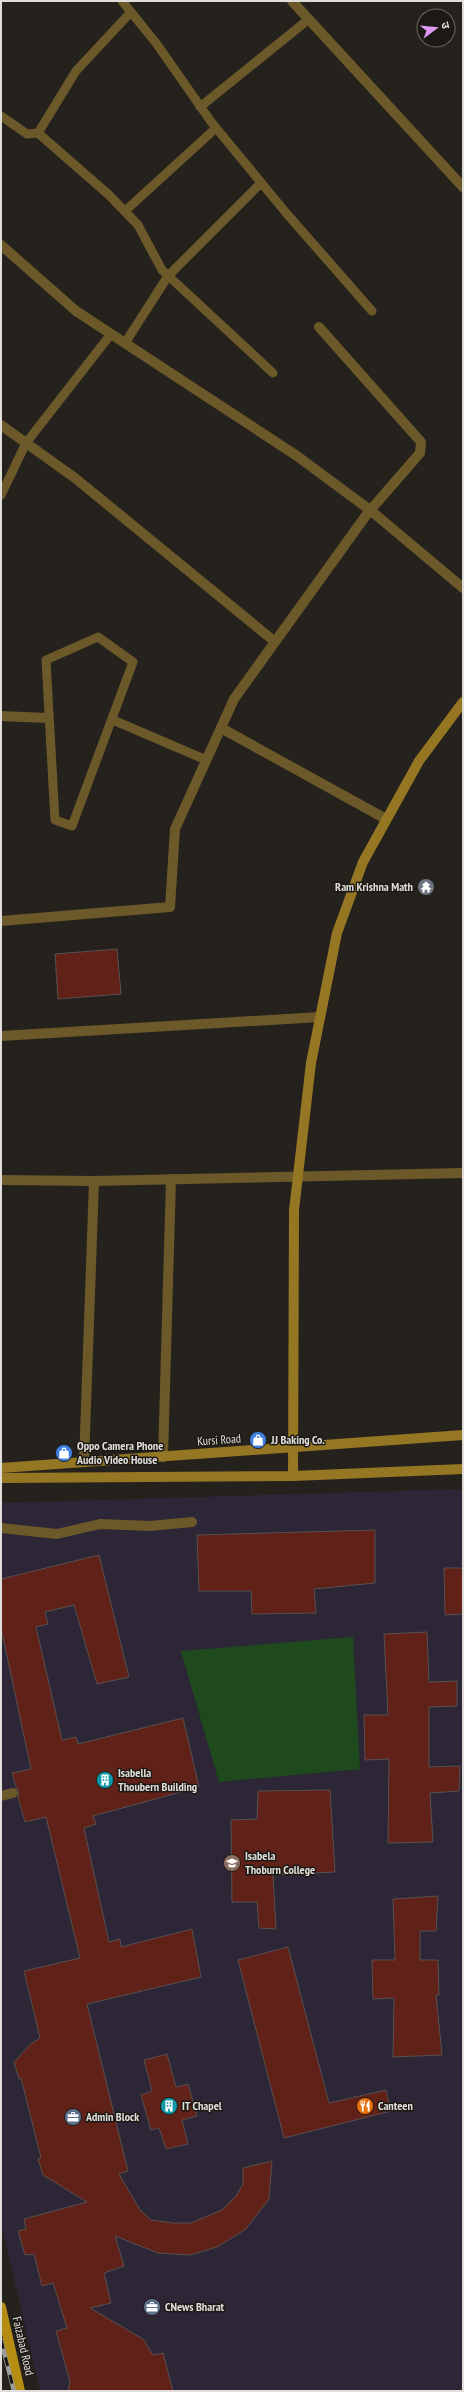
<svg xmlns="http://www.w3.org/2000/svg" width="464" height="2392" viewBox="0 0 464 2392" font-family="'PT Sans Narrow','Noto Sans Devanagari',sans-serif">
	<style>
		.education { fill: #2c2636 }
		.green { fill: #1e4a1e }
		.building { fill: #602118; stroke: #595150 }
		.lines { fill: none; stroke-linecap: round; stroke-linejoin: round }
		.service { stroke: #6c5929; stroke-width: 9 }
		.minor { stroke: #6c5929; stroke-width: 10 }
		.secondary { stroke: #957623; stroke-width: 10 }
		.primary { stroke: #b58d13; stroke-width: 10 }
		.rail-casing { stroke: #9e9c98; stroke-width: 4.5 }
		.rail { stroke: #1c1914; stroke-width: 3; stroke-dasharray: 9; stroke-linecap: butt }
		.labels { text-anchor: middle; stroke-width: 3; stroke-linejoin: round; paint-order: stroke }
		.poi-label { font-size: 12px; font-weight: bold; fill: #e0deda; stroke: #1c1914; text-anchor: start }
		.street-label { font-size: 12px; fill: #e0deda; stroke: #1c1914 }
	</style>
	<rect width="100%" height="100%" fill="#25221d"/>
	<polygon class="education" points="463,1489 463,2391 40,2391 1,2223 1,1503"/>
	<polygon class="green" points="353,1637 360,1769 219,1782 181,1651"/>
	<g class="building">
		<polygon points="117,949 121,994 58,999 55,954"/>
		<polygon points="375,1530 375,1583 314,1589 316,1613 252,1614 251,1591 199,1591 197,1535"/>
		<polygon points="99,1555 129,1677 97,1684 74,1605 45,1612 48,1624 36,1627 62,1740 76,1737 78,1744 183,1718 199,1787 93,1816 96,1824 84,1828 109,1942 120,1939 121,1947 192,1929 201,1977 87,2004 128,2171 119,2174 140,2210 151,2220 173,2223 191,2223 222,2210 236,2196 243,2184 243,2168 272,2161 269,2199 246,2229 217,2247 190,2255 158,2253 115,2236 124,2266 104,2273 111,2303 90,2308 143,2339 153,2355 163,2353 173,2391 68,2391 70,2382 56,2331 67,2328 53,2283 42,2286 34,2254 25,2255 18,2231 26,2229 24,2219 87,2202 43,2175 38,2159 41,2158 21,2078 19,2079 14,2062 32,2043 40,2038 24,1971 80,1958 46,1817 25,1822 18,1797 19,1791 16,1787 12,1773 31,1769 1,1628 1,1579"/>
		<polygon points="444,1568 463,1568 463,1614 445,1615"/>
		<polygon points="427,1632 429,1682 457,1681 457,1706 429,1707 429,1767 460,1766 459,1791 430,1793 433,1842 388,1843 389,1759 365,1760 364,1715 388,1715 384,1634"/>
		<polygon points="330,1790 335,1872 273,1875 276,1929 259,1928 257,1902 232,1902 231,1820 257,1819 258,1791"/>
		<polygon points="438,1896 436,1931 420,1931 420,1960 438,1960 439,1995 436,1995 442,2055 393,2057 394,1998 373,1999 372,1960 395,1960 393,1899"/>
		<polygon points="288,1947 329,2103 386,2090 391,2111 284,2138 238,1960"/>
		<polygon points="167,2054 176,2087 188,2084 197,2116 182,2120 188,2144 166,2149 159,2128 151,2130 141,2095 152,2091 144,2060"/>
	</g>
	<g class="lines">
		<g class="service">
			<polyline points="122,1 156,43 212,123 287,214 372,311"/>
			<polyline points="200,107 309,19"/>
			<polyline points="1,116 27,134 38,133 109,195 138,225 162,270 273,373"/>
			<polyline points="38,133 76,71 131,12"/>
			<polyline points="125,211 216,128"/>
			<polyline points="125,343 168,276 261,183"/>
			<polyline points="1,495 26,443 111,334"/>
			<polygon points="98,637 133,662 72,826 55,820 46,660"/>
			<polyline points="113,720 206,760"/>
		</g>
		<g class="minor">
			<polyline points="292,1 463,187"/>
			<polyline points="1,245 76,311 297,456 370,510 463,588"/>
			<polyline points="1,425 75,478 274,641"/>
			<polyline points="1,716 48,718"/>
			<polyline points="221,728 386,819"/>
			<polyline points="1,921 170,907 175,829 234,699 367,514 420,453 421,442 319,327"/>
			<polyline points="1,1036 320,1017"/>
			<polyline points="1,1180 94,1181 463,1173"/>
			<polyline points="163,1457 171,1179"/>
			<polyline points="84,1462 94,1181"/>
			<polyline points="1,1528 57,1534 100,1524 150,1526 192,1522"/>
			<polyline points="1,1796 13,1793"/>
		</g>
		<g class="secondary">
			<polyline points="1,1468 463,1435"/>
			<polyline points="293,1476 294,1210 311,1063 337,933 363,862 419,761 463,702"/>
			<polyline points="1,1478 293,1476 463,1469"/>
		</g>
		<polyline class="primary" points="1,2307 20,2391"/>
		<g class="rail-casing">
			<polyline id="rail" points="1,2340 14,2391"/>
		</g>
		<use href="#rail" class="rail"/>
	</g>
	<defs>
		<g id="temple-disc" transform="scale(0.9)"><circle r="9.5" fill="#6b7280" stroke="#1c1914"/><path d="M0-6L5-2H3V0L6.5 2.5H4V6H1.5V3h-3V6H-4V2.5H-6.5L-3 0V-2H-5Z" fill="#fff"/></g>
		<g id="shop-disc" transform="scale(0.9)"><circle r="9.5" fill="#3f7fe0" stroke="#1c1914"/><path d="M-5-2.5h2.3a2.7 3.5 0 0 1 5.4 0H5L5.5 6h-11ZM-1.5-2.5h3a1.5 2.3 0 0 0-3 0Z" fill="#fff"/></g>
		<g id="building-disc" transform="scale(0.9)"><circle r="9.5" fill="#0f9aa8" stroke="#1c1914"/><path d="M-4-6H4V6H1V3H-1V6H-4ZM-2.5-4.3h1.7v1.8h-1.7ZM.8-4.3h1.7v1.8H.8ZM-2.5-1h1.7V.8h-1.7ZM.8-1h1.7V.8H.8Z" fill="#fff"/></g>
		<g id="university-disc" transform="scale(0.9)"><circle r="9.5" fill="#8d6e63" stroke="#1c1914"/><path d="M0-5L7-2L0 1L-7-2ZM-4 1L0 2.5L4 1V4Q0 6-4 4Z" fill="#fff"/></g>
		<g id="restaurant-disc" transform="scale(0.9)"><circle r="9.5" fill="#e8710a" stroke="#1c1914"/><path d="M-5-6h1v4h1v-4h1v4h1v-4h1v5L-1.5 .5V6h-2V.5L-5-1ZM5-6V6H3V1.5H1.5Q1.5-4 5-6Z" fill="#fff"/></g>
		<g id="office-disc" transform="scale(0.9)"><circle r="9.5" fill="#5c6f8a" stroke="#1c1914"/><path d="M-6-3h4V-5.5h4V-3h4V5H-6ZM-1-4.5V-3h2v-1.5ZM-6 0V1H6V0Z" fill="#fff"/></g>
	</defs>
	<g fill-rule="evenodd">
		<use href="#temple-disc" x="426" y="887"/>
		<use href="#shop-disc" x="258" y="1440"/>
		<use href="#shop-disc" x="64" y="1453"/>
		<use href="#building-disc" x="105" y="1780"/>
		<use href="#university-disc" x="232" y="1863"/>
		<use href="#building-disc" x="169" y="2106"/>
		<use href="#restaurant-disc" x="365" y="2106"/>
		<use href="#office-disc" x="73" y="2117"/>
		<use href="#office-disc" x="152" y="2307"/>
	</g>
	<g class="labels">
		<g class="poi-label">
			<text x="413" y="891" text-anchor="end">Ram Krishna Math</text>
			<text x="271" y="1444">JJ Baking Co.</text>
			<text x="77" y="1450">Oppo Camera Phone<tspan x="77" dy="14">Audio Video House</tspan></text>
			<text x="118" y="1777">Isabella<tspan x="118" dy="14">Thoubern Building</tspan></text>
			<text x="245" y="1860">Isabela<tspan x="245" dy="14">Thoburn College</tspan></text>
			<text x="182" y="2110">IT Chapel</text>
			<text x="378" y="2110">Canteen</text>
			<text x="86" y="2121">Admin Block</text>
			<text x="165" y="2311">CNews Bharat</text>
		</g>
		<g class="street-label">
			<text transform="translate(219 1440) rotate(-4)" y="4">Kursi Road</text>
			<text transform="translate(23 2346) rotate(77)" y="4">Faizabad Road</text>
		</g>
	</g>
	<rect width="464" height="2392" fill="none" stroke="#e0deda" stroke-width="4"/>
	<g transform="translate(436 28) rotate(74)"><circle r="19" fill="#1c1914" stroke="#6a6863"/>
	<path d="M0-3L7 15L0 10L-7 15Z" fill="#df98f2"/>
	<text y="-6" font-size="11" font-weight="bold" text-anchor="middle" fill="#e0deda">उ</text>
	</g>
</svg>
